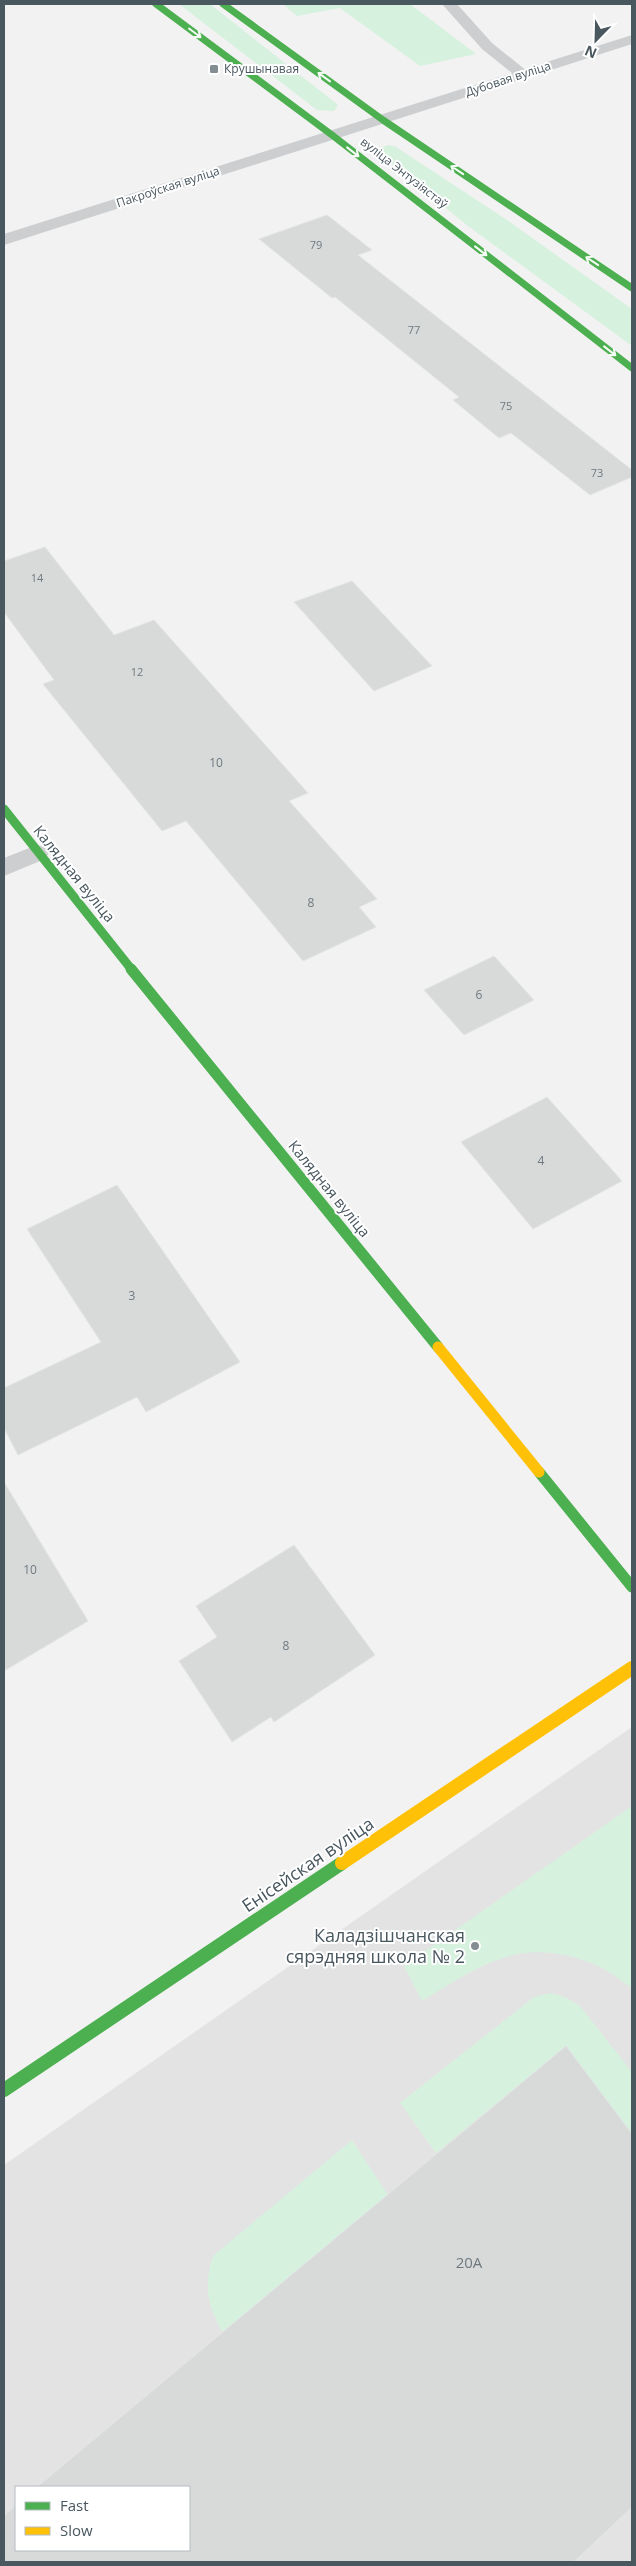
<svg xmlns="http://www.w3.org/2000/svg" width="636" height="2566" viewBox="0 0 636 2566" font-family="'Open Sans',sans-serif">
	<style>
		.education { fill: #e4e3e4; fill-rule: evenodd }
		.green { fill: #d6f1de }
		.building { fill: #d8dada; stroke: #e3e4e5 }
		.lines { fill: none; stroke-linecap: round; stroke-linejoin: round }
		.lane { fill: #ccced0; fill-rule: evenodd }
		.street { fill: #ccced0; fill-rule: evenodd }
		.fast-far3 { stroke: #4caf50; stroke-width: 7 }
		.fast-far2 { stroke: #4caf50; stroke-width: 9 }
		.fast-far1 { stroke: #4caf50; stroke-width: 11 }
		.fast { stroke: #4caf50; stroke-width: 14 }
		.slow-far1 { stroke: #ffc107; stroke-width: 11 }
		.slow { stroke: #ffc107; stroke-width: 14 }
		.oneway { stroke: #f6fbf6 }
		.poi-dot { fill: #848d92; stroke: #fff; stroke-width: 2 }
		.labels { text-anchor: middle; stroke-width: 4; stroke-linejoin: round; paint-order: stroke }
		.far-number-label { font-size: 11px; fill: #6e797f }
		.far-poi-label { font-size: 12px; fill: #49575f; stroke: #fff; text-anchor: start }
		.far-street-label { font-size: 12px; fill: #49575f; stroke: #fff }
		.number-label { font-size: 12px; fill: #6e797f }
		.street-label { font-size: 15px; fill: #49575f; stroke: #fff }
		.near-number-label { font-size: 15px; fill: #6e797f }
		.near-street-label { font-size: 18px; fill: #49575f; stroke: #fff }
		.near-poi-label { font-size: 18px; fill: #49575f; stroke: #fff; text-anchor: end }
	</style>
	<rect width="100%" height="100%" fill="#f2f2f2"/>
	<path class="education" d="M632 1727V2562H4V2165ZM16 2487H189V2550H16Z"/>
	<g class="green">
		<polygon points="179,4 210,4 338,105 334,111 317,110"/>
		<polygon points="283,4 410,4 476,54 420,66 340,8 297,16"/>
		<polygon points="389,145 396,147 507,220 632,309 632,346 468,226 378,153 376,149"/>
		<path d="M632 1806V1988C621 1981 609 1970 596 1965 522 1935 484 1963 422 2001L404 1966Z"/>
		<polygon points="550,1993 565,1997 580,2006 632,2072 632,2134 566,2046 436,2153 400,2103 534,1997"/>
		<path d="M352 2140 388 2195 222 2332C208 2305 203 2286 213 2256Z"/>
	</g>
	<g class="building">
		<polygon points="327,215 372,250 358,255 632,470 632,477 590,495 511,433 499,438 453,400 459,397 335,297 332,298 259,239"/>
		<polygon points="45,547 114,635 154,620 308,793 289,801 377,899 359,907 376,927 303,961 186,821 162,831 43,684 54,680 4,612 4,561"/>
		<polygon points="352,581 432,666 374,691 294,602"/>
		<polygon points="494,956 534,1000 464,1035 424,990"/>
		<polygon points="547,1097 622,1181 533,1229 461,1142"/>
		<polygon points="117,1185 240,1362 146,1412 137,1397 18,1455 4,1428 4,1388 101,1342 27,1229"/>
		<polygon points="4,1482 88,1621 4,1671"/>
		<polygon points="294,1545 375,1655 274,1722 271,1717 232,1742 179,1661 217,1637 196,1606"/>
		<polygon points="566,2046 632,2134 632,2507 574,2562 4,2562 4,2516 16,2505 16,2550 189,2550 189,2487 37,2487"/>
	</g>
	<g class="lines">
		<polygon class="lane" points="442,4 457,4 492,43 527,71 530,74 527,77 517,77 482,49"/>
		<g class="street">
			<polygon points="632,35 632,44 4,245 4,234"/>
			<polygon points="37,845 45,847 49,853 45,859 4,876 4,858"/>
		</g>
		<g class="fast-far3">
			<polyline points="156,4 332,135 632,368"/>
			<polyline points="223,4 383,120 632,288"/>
		</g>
		<polyline class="fast-far2" points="4,809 132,970"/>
		<g class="fast-far1">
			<polyline points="131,969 438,1347"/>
			<polyline points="539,1472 632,1587"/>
		</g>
		<polyline class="fast" points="4,2090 342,1863"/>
		<g class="slow-far1">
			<polyline points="438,1347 539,1472"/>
			<polyline points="630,1669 632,1668"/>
		</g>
		<polyline class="slow" points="342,1863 632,1668"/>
	</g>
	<defs><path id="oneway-shaft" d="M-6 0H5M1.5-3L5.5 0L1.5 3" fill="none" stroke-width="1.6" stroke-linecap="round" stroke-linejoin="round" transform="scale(1.25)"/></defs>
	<g class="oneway">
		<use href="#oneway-shaft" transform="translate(195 33) rotate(37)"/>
		<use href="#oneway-shaft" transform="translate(324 77) rotate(-144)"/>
		<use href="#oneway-shaft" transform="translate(353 152) rotate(38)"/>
		<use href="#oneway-shaft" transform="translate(457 170) rotate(-146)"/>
		<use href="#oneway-shaft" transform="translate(481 251) rotate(38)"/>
		<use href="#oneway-shaft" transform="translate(592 261) rotate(-146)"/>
		<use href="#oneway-shaft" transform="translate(610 351) rotate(38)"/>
	</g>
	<g class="poi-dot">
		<rect x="209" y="64" width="10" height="10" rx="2.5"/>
		<circle cx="475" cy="1946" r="5"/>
	</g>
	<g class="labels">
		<g class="far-number-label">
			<text x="316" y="249">79</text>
			<text x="414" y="334">77</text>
			<text x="506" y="410">75</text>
			<text x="597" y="477">73</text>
			<text x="37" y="582">14</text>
			<text x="137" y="676">12</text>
		</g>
		<g class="far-poi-label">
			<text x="224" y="73">Крушынавая</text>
		</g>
		<g class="far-street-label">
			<text transform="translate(508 79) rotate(-18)" y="4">Дубовая вуліца</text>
			<text transform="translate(404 173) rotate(38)" y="4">вуліца Энтузіястаў</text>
			<text transform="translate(168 187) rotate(-18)" y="4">Пакроўская вуліца</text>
		</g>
		<g class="number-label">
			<text x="216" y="767">10</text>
			<text x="311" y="907">8</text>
			<text x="479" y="999">6</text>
			<text x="541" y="1165">4</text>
			<text x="132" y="1300">3</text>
			<text x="30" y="1574">10</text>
			<text x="286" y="1650">8</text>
		</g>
		<g class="street-label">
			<text transform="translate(74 874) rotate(51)" y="5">Калядная вуліца</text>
			<text transform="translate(329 1189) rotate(51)" y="5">Калядная вуліца</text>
		</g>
		<g class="near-number-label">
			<text x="469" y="2268">20А</text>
		</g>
		<g class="near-street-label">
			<text transform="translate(308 1865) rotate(-34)" y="6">Енісейская вуліца</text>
		</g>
		<g class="near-poi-label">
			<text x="465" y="1942">Каладзішчанская<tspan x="465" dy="21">сярэдняя школа № 2</tspan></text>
		</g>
	</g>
	<rect width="636" height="2566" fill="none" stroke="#49575f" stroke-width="10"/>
	<rect x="15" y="2486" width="175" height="65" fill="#ffffff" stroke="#b6bcbf"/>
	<rect x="25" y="2502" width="25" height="8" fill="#4caf50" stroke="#b6bcbf"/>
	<text x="60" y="2511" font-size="15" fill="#49575f">Fast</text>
	<rect x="25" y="2527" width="25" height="8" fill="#ffc107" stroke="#b6bcbf"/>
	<text x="60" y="2536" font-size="15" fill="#49575f">Slow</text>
	<g transform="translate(596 40) rotate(203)" stroke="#ffffff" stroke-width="4" paint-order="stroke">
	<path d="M0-4L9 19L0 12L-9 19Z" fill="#49575f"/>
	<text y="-8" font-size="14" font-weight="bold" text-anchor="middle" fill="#49575f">N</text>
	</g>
</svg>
